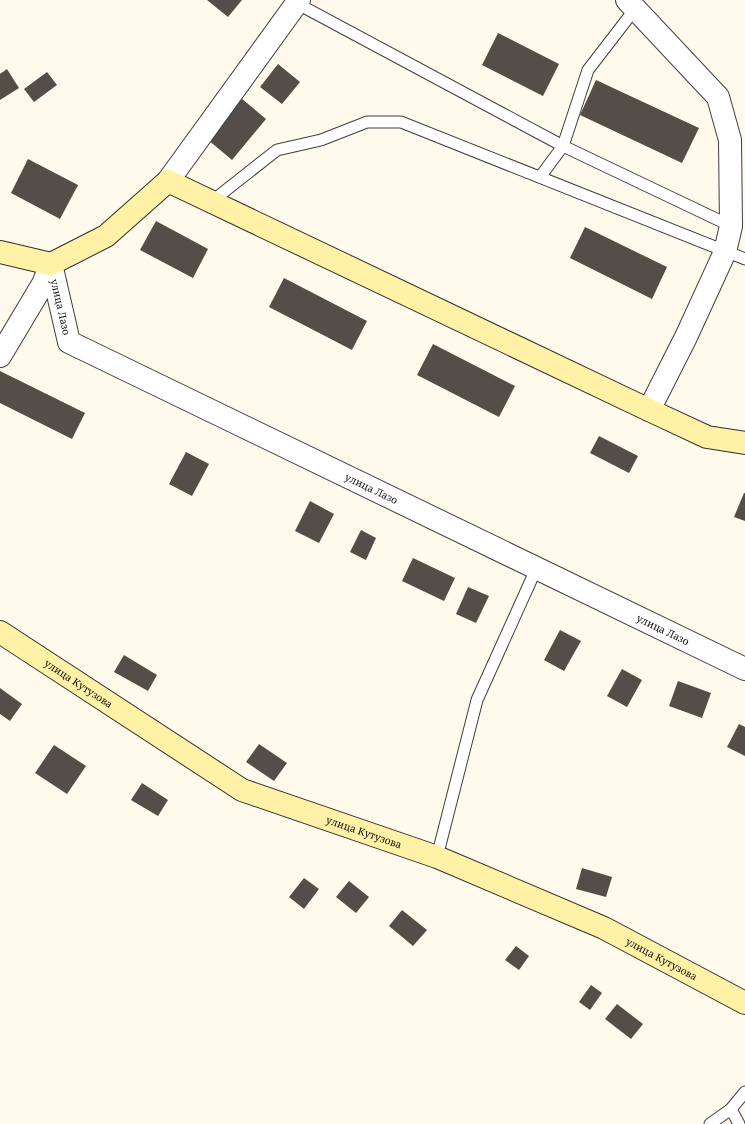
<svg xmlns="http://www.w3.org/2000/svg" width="745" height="1124" viewBox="0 0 745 1124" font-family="'Noto Serif',serif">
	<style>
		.building { fill: #554d48 }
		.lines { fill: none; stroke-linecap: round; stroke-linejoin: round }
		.lane-casing { stroke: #3f3f3f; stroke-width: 13 }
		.street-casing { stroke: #3f3f3f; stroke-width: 24 }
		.secondary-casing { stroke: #2e2e2e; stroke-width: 24 }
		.lane { stroke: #fff; stroke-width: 11 }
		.street { stroke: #fff; stroke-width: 22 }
		.secondary { stroke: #fff2a6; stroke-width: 22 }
		.labels { text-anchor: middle; stroke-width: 4; stroke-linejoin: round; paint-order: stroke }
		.street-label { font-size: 10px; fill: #0c0c0c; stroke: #fff }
	</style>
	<rect width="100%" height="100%" fill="#fffaeb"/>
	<g class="building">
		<polygon points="207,0 242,0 228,17"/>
		<polygon points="498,33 559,64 543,96 482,65"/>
		<polygon points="278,64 300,82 282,104 260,87"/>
		<polygon points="7,69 19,88 0,100 0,74"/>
		<polygon points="47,72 57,85 34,102 24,89"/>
		<polygon points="596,80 699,128 682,163 580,115"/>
		<polygon points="241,98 266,119 232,160 207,139"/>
		<polygon points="28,159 78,185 60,219 11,193"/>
		<polygon points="156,221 208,249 193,278 140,250"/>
		<polygon points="585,227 667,267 652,299 570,258"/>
		<polygon points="284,278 367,321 352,350 269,307"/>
		<polygon points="433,344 515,386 499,417 417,375"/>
		<polygon points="0,371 85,413 72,439 0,403"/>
		<polygon points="599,436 638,456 629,473 590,453"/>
		<polygon points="186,452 209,464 192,496 169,484"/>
		<polygon points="744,493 745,493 745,521 734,517"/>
		<polygon points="310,501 334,514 319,543 295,531"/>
		<polygon points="361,530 376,538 366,560 350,552"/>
		<polygon points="413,558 455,578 444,601 402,581"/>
		<polygon points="468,587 489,596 476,623 456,614"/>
		<polygon points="560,630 581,641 564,671 544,660"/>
		<polygon points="124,655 157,675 148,691 114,672"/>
		<polygon points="622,669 642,680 627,707 607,696"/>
		<polygon points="678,681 711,693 702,718 669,706"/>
		<polygon points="0,688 22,704 10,721 0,714"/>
		<polygon points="739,724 745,727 745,756 727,747"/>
		<polygon points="259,744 287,763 274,781 246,762"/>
		<polygon points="54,745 86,766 67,794 35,773"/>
		<polygon points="142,783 168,800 158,816 131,800"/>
		<polygon points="582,868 612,877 606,897 576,889"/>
		<polygon points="304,878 319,889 304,909 289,897"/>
		<polygon points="349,881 369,897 356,913 336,897"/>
		<polygon points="402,910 427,930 413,946 389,926"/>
		<polygon points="516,946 529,956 519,970 505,960"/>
		<polygon points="591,985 602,993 590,1010 579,1002"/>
		<polygon points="617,1004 643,1024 631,1039 605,1019"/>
	</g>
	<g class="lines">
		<g class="lane-casing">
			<g id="lane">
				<polyline points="296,3 563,146 731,226"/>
				<polyline points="540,177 563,146 588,70 635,9"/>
				<polyline points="211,202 277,150 321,140 367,122 401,122 745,259"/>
				<polyline points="437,857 477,700 537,567"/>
				<polyline points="731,1109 739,1124"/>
				<polyline points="710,1124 731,1109 745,1092"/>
			</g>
		</g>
		<g class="street-casing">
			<g id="street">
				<polyline points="627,0 718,97 730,140 731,226 725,252 686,337 649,410"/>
				<polyline points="168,181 299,0"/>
				<path id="s1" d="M51 264 69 342 745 669"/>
				<polyline points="0,356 43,284 51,264"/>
			</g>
		</g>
		<g class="secondary-casing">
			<g id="secondary">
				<polyline points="0,252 51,264 106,236 168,181 649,410 707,437 745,443"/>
				<path id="s2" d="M0 632 242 790 437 857 604 928 745 1003"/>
			</g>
		</g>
		<use href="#lane" class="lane"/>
		<use href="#street" class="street"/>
		<use href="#secondary" class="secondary"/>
	</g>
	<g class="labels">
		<g class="street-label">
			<text dy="4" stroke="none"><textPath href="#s1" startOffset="44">улица Лазо</textPath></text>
			<text dy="4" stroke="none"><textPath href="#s1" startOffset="416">улица Лазо</textPath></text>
			<text dy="4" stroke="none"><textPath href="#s1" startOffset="740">улица Лазо</textPath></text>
			<text dy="4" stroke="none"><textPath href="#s2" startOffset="94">улица Кутузова</textPath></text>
			<text dy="4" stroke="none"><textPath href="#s2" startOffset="418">улица Кутузова</textPath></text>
			<text dy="4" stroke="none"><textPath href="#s2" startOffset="742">улица Кутузова</textPath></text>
		</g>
	</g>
</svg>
